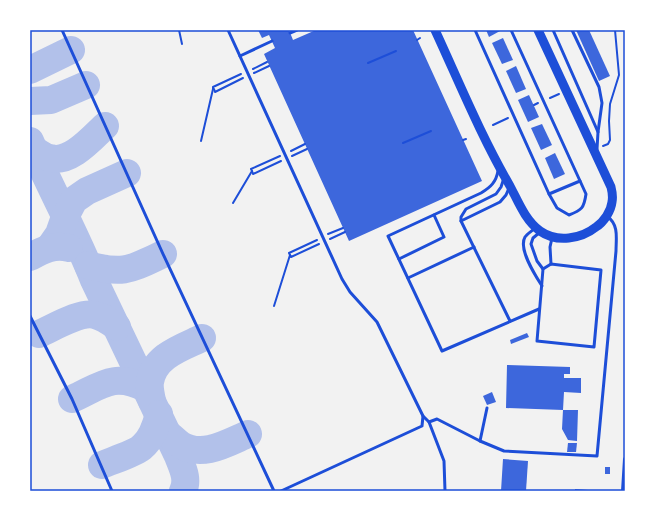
<svg xmlns="http://www.w3.org/2000/svg" width="655" height="521" viewBox="0 0 655 521" font-family="Merriweather,serif">
	<style>
		.lines { fill: none; stroke-linecap: round; stroke-linejoin: round }
		.taxiway { stroke: #b2c1ea; stroke-width: 28 }
		.building { fill: #3d67dc }
		.path { stroke: #1d4ed8; stroke-width: 2 }
		.service { stroke: #1d4ed8; stroke-width: 3 }
		.minor { stroke: #1d4ed8; stroke-width: 4 }
		.primary { stroke: #1d4ed8; stroke-width: 9 }
		.neatline { fill: none; stroke: #1d4ed8; stroke-width: 1.5 }
	</style>
	<rect width="100%" height="100%" fill="#f2f2f2"/>
	<g class="lines">
		<g class="taxiway">
			<polyline points="30,70 71,50"/>
			<polyline points="30,101 51,100 86,85"/>
			<path d="M30 141C50 188 75 232 94 280L178 456C182 467 189 479 183 491"/>
			<path d="M33 149C38 152 44 157 50 158 70 164 92 138 105 126"/>
			<polyline points="50,247 59,234 65,217 74,200 87,191 127,173"/>
			<path d="M30 257C43 250 54 244 69 248"/>
			<path d="M88 265C124 275 131 269 163 254"/>
			<path d="M39 334C53 328 80 311 95 315 104 317 110 322 117 327"/>
			<path d="M72 399C101 386 113 372 145 388"/>
			<path d="M152 401C151 395 149 388 150 382 154 356 181 348 202 338"/>
			<path d="M169 435C173 438 177 442 181 445 203 458 227 443 248 434"/>
			<path d="M102 465C111 461 136 453 142 447 152 439 156 426 159 414"/>
		</g>
	</g>
	<g class="building">
		<polygon points="258,30 289,30 293,40 316,30 413,30 482,181 349,241 264,54 275,48 269,35 262,38"/>
		<polygon points="486,30 500,30 500,31 489,37"/>
		<polygon points="576,30 589,30 610,76 599,81"/>
		<polygon points="503,38 513,60 502,64 492,43"/>
		<polygon points="516,66 526,89 516,93 506,71"/>
		<polygon points="529,95 539,117 528,122 518,100"/>
		<polygon points="542,124 552,145 541,150 531,128"/>
		<polygon points="555,153 565,174 554,179 545,158"/>
		<polygon points="527,333 529,337 511,344 510,340"/>
		<polygon points="507,365 570,367 570,374 564,374 564,378 581,378 581,393 564,392 563,410 578,410 577,441 568,440 562,429 563,410 506,408"/>
		<polygon points="492,392 496,402 487,405 483,396"/>
		<polygon points="568,443 577,443 576,452 567,452"/>
		<polygon points="503,459 528,461 526,491 501,491"/>
		<rect x="605" y="467" width="5" height="7"/>
		<polygon points="575,489 588,490 588,491 575,491"/>
	</g>
	<g class="lines">
		<g class="path">
			<polyline points="179,30 182,44"/>
			<polyline points="417,40 420,38"/>
			<polyline points="368,63 396,51"/>
			<polyline points="253,69 267,62"/>
			<polyline points="254,73 269,66"/>
			<polyline points="214,89 215,92 243,78"/>
			<polyline points="550,98 559,94"/>
			<polyline points="534,105 538,103"/>
			<polyline points="493,125 508,118"/>
			<polyline points="463,140 466,139"/>
			<polyline points="201,141 213,89 213,87 241,74"/>
			<polyline points="403,143 431,131"/>
			<polyline points="603,146 608,144 610,140 609,121 610,104 619,75 615,30"/>
			<polyline points="291,151 305,144"/>
			<polyline points="292,156 307,149"/>
			<polyline points="252,171 253,174 281,161"/>
			<polyline points="233,203 252,171 251,169 280,156"/>
			<polyline points="328,234 343,228"/>
			<polyline points="330,239 345,232"/>
			<polyline points="290,255 291,257 319,244"/>
			<polyline points="274,306 290,255 289,253 317,240"/>
		</g>
		<g class="service">
			<polyline points="62,30 163,254 274,491"/>
			<polyline points="228,30 342,279 350,292 377,322 423,416 429,422 444,461 445,491"/>
			<path d="M475 30 549 194 557 208 569 215C582 210 584 208 586 194L511 30"/>
			<polyline points="553,30 598,132"/>
			<polyline points="572,30 599,87 602,103 598,132 597,149"/>
			<polyline points="290,33 297,30"/>
			<polyline points="240,56 272,41"/>
			<path d="M498 171C496 182 491 187 481 193L388 236 442 351 539 309"/>
			<polyline points="504,178 501,187 496,194 466,209 461,217 461,221 510,321"/>
			<polyline points="549,194 580,181"/>
			<polyline points="461,221 500,202 506,195 509,188"/>
			<path d="M535 228C532 231 527 234 525 237 518 249 535 275 542 286"/>
			<polyline points="539,233 533,238 531,244 537,261 543,269"/>
			<polyline points="399,259 444,237 434,215"/>
			<polygon points="551,264 601,270 594,347 537,341 543,269"/>
			<polyline points="551,264 550,247 552,238"/>
			<polyline points="408,278 474,247"/>
			<polyline points="30,316 72,399 112,491"/>
			<path d="M429 422 437 419 480 441 504 451 597 456 616 251C616 239 619 225 608 217"/>
			<polyline points="480,441 487,408"/>
			<polyline points="281,491 422,426 423,416"/>
		</g>
		<polyline class="minor" points="623,491 625,459"/>
		<path class="primary" d="M435 30C459 82 481 136 510 186 518 201 525 220 540 231 557 243 581 239 596 227 604 222 611 211 612 202 613 197 612 191 611 187L538 30"/>
	</g>
	<rect width="655" height="521" fill="none" stroke="#ffffff" stroke-width="62"/>
	<rect x="31" y="31" width="593" height="459" class="neatline"/>
</svg>
